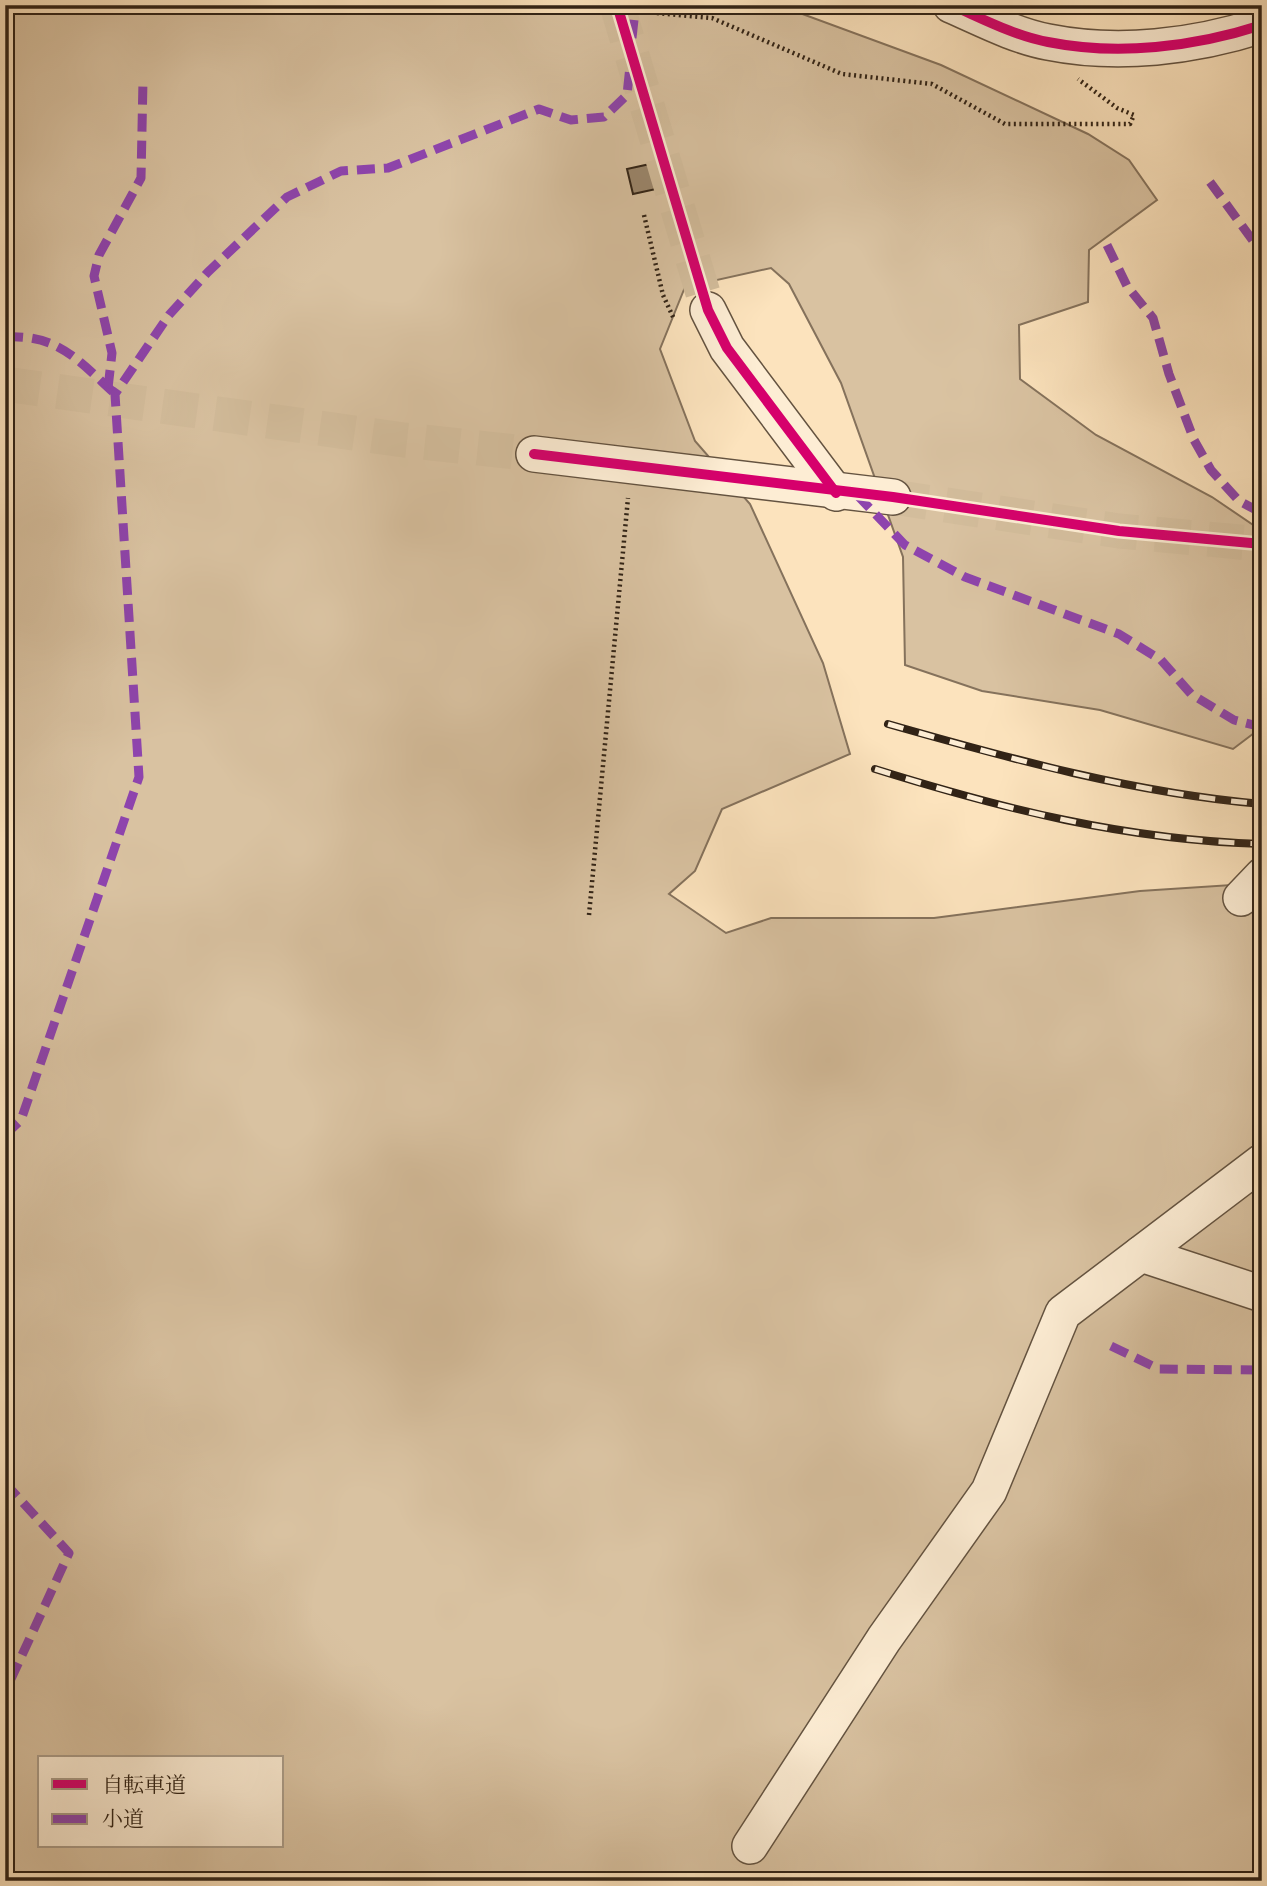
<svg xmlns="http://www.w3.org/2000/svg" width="1267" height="1886" viewBox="0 0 1267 1886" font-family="'Libre Bodoni','Noto Serif JP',serif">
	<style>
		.green { fill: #d9c2a1; stroke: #85725c; stroke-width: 2; fill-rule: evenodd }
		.building { fill: #9b876d; stroke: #312316; stroke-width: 2 }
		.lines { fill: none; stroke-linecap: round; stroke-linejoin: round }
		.minor-tunnel { stroke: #d3bd9c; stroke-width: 35; stroke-dasharray: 35 18; stroke-linecap: butt }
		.minor-casing { stroke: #645340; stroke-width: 38 }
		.path { stroke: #312316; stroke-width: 4.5; stroke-dasharray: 2 3.5; stroke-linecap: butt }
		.minor { stroke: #fdedd4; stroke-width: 35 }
		.rail-casing { stroke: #312316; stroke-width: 8 }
		.rail { stroke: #fdedd4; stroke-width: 5; stroke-dasharray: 16; stroke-linecap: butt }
		.quiet { stroke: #8e44ad; stroke-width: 9; stroke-dasharray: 18 9; stroke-linecap: butt }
		.cycleway-casing { stroke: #fdedd4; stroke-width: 15 }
		.cycleway { stroke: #d6006c; stroke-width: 10 }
	</style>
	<rect width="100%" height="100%" fill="#fce3bd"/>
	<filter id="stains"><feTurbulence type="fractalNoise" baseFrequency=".00286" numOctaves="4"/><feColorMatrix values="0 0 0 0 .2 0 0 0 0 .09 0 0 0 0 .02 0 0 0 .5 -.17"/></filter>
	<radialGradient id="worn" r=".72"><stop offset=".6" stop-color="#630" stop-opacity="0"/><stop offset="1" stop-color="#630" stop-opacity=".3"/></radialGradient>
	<path class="green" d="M22 5H778L941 65 1088 134 1129 160 1157 200 1089 250 1088 302 1019 325 1020 379 1096 435 1212 497 1262 531V727L1233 749 1100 710 982 691 905 665 903 557 841 383 789 284 771 268 685 287 660 349 695 441 750 504 823 663 850 754 722 809 695 871 669 894 726 933 771 918H934L1140 891 1262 883V1881H5V17ZM40 1758H282V1846H40Z"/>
	<polygon class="building" points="650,164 656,189 633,194 627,169"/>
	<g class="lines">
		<g class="minor-tunnel">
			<polyline points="617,5 708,310"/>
			<polyline points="5,384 404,440 534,454"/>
			<polyline points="893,497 1119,531 1262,544"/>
		</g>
		<g class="minor-casing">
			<g id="minor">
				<path d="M951 5C981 18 1015 36 1048 42 1118 56 1194 47 1262 25"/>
				<polyline points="708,310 727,348 836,493"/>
				<polyline points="534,454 893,497"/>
				<polyline points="1241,898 1262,876"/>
				<polyline points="1141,1254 1262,1294"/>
				<polyline points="750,1846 884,1639 989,1491 1063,1313 1262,1162"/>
			</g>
		</g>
		<g class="path">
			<polyline points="635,11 712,18 842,74 932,84 1005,124 1130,124 1134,115 1117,108 1078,79"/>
			<polyline points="644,215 663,295 674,319"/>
			<polyline points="589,915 628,498"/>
		</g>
		<use href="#minor" class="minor"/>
		<g class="rail-casing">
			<g id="rail">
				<path d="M888 724C1011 759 1134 793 1262 804"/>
				<path d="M875 769C1003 809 1126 840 1262 844"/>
			</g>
		</g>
		<use href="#rail" class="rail"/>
		<g class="quiet">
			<polyline points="632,38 635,11"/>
			<polyline points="1210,182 1262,253"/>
			<polyline points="1107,245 1127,286 1153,318 1169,374 1194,440 1211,470 1239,501 1262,513"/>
			<path d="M5 337C57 334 77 359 113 392"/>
			<polyline points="108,388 112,353 94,276 99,255 141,178 143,80"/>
			<polyline points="857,495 905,545 965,577 1119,634 1161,660 1191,694 1234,720 1262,727"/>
			<polyline points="5,1135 21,1120 139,777 115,394 169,315 208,272 287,197 341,171 388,168 539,109 571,120 604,117 627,95 630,66"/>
			<polyline points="1111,1346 1159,1369 1262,1370"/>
			<polyline points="5,1483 69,1553 5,1692"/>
		</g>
		<g class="cycleway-casing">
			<g id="cycleway">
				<polyline points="617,5 708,310 727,348 836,493"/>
				<path d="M951 5C981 18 1015 36 1048 42 1118 56 1194 47 1262 25"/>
				<polyline points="534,454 893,497 1119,531 1262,544"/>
			</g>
		</g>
		<use href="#cycleway" class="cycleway"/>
	</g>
	<rect width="1267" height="1886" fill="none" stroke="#fce3bd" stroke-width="28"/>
	<rect x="7" y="7" width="1253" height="1872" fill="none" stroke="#312316" stroke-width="3.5"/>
	<rect x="14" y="14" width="1239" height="1858" fill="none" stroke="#312316" stroke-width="2"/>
	<rect x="38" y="1756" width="245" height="91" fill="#fdedd4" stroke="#ab9c88" stroke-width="2"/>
	<rect x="52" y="1779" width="35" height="10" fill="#d6006c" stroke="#ab9c88" stroke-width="2"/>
	<text x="102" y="1792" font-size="21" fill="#312316">自転車道</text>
	<rect x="52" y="1814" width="35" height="10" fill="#8e44ad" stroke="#ab9c88" stroke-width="2"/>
	<text x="102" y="1826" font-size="21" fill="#312316">小道</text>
	<rect width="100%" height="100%" filter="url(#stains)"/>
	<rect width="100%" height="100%" fill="url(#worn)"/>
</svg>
